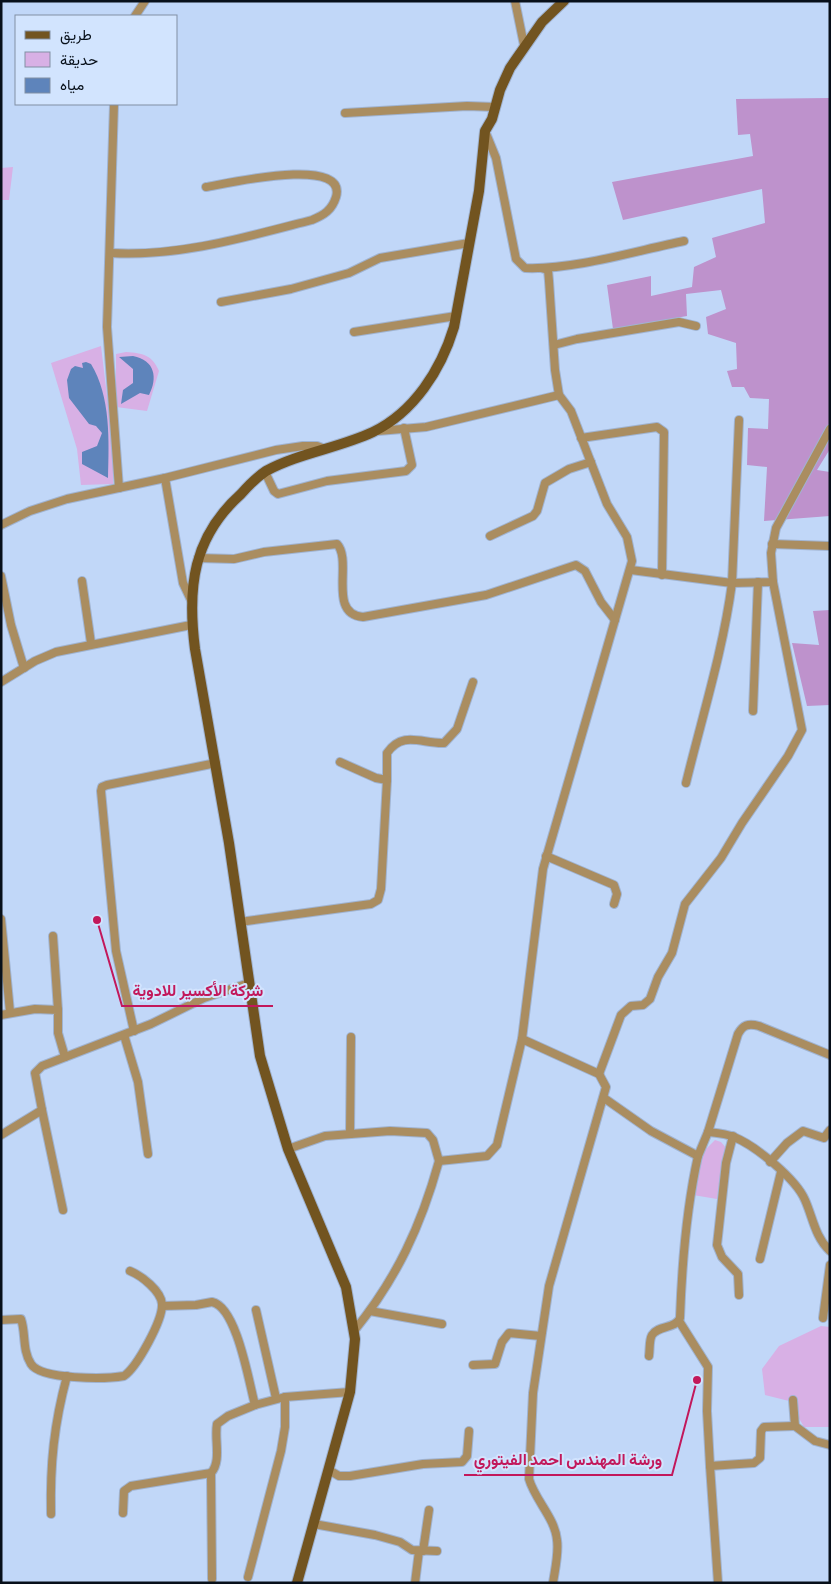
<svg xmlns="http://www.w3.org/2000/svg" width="831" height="1584" viewBox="0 0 831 1584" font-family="'Fira Sans Condensed',Vazirmatn,sans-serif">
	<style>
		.green { fill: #d8b0e5 }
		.forest { fill: #be92cc }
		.water { fill: #5e84bb }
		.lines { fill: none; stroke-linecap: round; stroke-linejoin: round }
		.minor-casing { stroke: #a0b3d0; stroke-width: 10 }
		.major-casing { stroke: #a0b3d0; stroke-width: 12 }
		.minor { stroke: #aa8d60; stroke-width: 8 }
		.major { stroke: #725420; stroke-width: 10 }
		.leader { fill: none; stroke: #c2185b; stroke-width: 2 }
		.callout-dot { fill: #c2185b; stroke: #d2e4fe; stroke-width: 2 }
		.callout-label { font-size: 16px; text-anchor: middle; font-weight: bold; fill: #c2185b; stroke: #d2e4fe; stroke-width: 4; stroke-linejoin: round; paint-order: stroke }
	</style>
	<rect width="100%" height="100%" fill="#c1d7f8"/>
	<g class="green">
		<polygon points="13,167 9,200 1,200 1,168"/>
		<polygon points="101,346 113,446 113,484 81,485 77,449 51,363"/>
		<path d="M126 352C143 353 152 355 159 371L147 411 116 407V354Z"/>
		<polygon points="715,1140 721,1142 727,1149 721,1168 717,1199 693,1195 703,1152"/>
		<polygon points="821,1326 830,1327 830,1427 804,1427 789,1401 765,1395 762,1369 779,1346"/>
	</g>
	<g class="forest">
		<polygon points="830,98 830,449 817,470 830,472 830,516 764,521 767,467 747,465 748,428 768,429 769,399 750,398 744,387 732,387 727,371 737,369 736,343 708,334 706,317 726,309 721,290 686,294 687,316 613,329 607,285 651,276 651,296 692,287 694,267 716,257 712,238 765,223 762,189 623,220 612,182 753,156 750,134 738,135 736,99"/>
		<polygon points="830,610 830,705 807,706 792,643 819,645 813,611"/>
	</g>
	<g class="water">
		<path d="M133 356C155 360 158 378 149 395L140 393 121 404 123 390 133 383V369L119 357Z"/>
		<path d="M86 362 91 364C111 397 109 441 108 478L82 464V452L97 446 102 433 96 426 89 424 69 398 67 380 71 369 75 366 83 368 82 363Z"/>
	</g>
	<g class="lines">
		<g class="minor-casing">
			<g id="minor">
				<polyline points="515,1 524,45"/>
				<polyline points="135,16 145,1"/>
				<polyline points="114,104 107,327 119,488"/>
				<polyline points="345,113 467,106 495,107"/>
				<path d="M485 131 496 158 516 259 525 268C574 270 635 251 684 241"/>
				<path d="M111 253C179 257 246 237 312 220 324 215 332 210 336 197 348 155 225 184 206 187"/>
				<polyline points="221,302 291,289 349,273 380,258 469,243"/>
				<polyline points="354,332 456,316"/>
				<polyline points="554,345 577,339 679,322 696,326"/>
				<polyline points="378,431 426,427 559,395"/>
				<polyline points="581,438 657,427 664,432 662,575"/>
				<polyline points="265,472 274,491 278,494 327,481 406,471 412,465 404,428"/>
				<polyline points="165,478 183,583 192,602"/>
				<polyline points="1,525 30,511 67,499 165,478 276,450 303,446 317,446 325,449"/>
				<polyline points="490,536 533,516 537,511 545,483 569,469 591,462"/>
				<polyline points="772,544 830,546"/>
				<path d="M198 558 234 559 264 552 337 544C353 561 327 614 363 617L486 595 576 565 585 571 601 602 615 620"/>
				<polyline points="631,570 732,583 773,582 771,553 776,528 830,429"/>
				<polyline points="1,576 11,625 24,668"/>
				<polyline points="82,581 91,643"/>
				<polyline points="1,682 35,661 56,652 191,625"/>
				<polyline points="753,711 758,582"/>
				<path d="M387 780V753C403 730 422 744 444 743L457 729 473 682"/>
				<path d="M686 783C702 717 723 651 732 583L739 420"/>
				<polyline points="546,856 614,885 617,894 614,904"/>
				<polyline points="1,919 10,1012"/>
				<polyline points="240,922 371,904 378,900 381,889 387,780 376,778 340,762"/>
				<polyline points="53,936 58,1010"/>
				<polyline points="1,1015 35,1009 58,1010 58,1033 65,1057"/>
				<polyline points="134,1031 116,951 101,791 102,787 107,785 216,763"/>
				<polyline points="124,1035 138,1082 148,1154"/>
				<path d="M522 1039 599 1074 606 1087 549 1286 533 1393 529 1479C535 1500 555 1518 557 1540 559 1553 555 1569 553 1583"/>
				<polyline points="599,1074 621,1015 631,1006 643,1005 650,999 658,977 672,953 685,904 721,858 742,823 788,756 802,730 773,582"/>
				<path d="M604 1098 651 1131 698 1156 708 1132C717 1133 727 1134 734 1137 756 1146 796 1179 805 1200 813 1218 815 1237 830 1251"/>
				<polyline points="42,1110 63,1210"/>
				<path d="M708 1132 738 1034C743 1025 748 1023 759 1026L830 1055"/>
				<polyline points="350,1134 351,1037"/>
				<polyline points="1,1135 42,1110 35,1073 42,1066 151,1024 204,998 249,983"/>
				<polyline points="733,1136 726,1163 717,1245 722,1257 738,1274 739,1295"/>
				<polyline points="288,1149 325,1136 390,1131 427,1133 433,1140 439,1161 487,1156 497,1145 522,1039 543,869 632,561 627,537 607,504 571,411 559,395 555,370 549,281 548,270 541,268"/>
				<polyline points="770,1162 787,1143 803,1131 824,1138 830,1130"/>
				<polyline points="760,1259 781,1172"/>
				<path d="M162 1306 196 1305 212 1302C237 1307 249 1383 255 1405L285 1397 350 1392"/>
				<polyline points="256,1310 276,1398"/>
				<polyline points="370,1311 442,1324"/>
				<polyline points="823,1318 830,1265"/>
				<path d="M1 1320 21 1319C26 1333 22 1350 31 1364 41 1380 106 1379 124 1376 137 1367 163 1320 162 1304 161 1291 142 1276 130 1271"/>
				<polyline points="679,1321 708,1367 707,1411 710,1466"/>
				<path d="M354 1331C397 1278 421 1226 439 1161"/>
				<path d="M649 1356C650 1349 649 1340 652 1335 658 1325 676 1329 680 1318 682 1262 686 1210 698 1156"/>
				<polyline points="473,1365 495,1364 502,1342 509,1333 541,1336"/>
				<polyline points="793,1400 795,1426 815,1441 830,1445"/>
				<polyline points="329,1470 339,1476 350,1476 423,1464 462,1462 467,1456 469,1431"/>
				<polyline points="211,1473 212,1579"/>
				<path d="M123 1513 124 1491 131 1486 211 1473C222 1461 214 1439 217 1424L228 1416 255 1405"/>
				<path d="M51 1514C50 1464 54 1424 67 1376"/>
				<polyline points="314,1524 375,1535 400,1542 412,1550 437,1551"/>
				<polyline points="423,1551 429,1510"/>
				<polyline points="248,1577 281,1451 285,1427 285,1397"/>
				<polyline points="415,1583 419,1551"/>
				<polyline points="718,1583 710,1466 754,1463 760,1458 761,1431 764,1427 795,1426"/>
			</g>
		</g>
		<g class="major-casing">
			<path id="major" d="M297 1583 350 1392 355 1339 346 1287 288 1149 260 1056 229 843 195 649C187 587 193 537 241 494 248 486 257 477 266 471 299 453 339 448 373 432 414 412 441 370 454 327L479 191 485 131 492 119 500 90 510 68 542 22 564 1"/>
		</g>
		<use href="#minor" class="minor"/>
		<use href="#major" class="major"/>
	</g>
	<path class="leader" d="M97 920L122 1006H273M697 1380L672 1475H464"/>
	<g class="callout-dot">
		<circle cx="97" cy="920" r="5"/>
		<circle cx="697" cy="1380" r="5"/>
	</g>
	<g class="callout-label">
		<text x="198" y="996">شركة الأكسير للادوية</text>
		<text x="568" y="1465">ورشة المهندس احمد الفيتوري</text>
	</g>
	<rect width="831" height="1584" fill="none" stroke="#08101a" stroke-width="5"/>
	<rect x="15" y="15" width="162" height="90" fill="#d2e4fe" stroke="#818fa3"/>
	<rect x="25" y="31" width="25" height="8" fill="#725420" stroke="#818fa3"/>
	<text x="60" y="40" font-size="15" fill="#08101a">طريق</text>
	<rect x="25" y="52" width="25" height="15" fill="#d8b0e5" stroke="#818fa3"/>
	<text x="60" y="65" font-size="15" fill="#08101a">حديقة</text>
	<rect x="25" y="78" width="25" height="15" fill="#5e84bb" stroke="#818fa3"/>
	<text x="60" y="90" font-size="15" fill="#08101a">مياه</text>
</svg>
